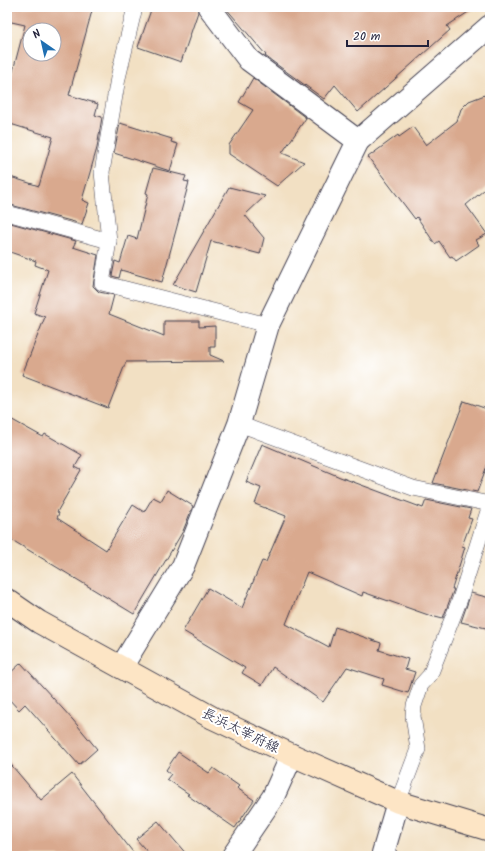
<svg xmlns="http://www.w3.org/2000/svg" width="497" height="863" viewBox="0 0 497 863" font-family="Kalam,'Klee One',sans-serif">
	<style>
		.building { fill: #d9a98e; fill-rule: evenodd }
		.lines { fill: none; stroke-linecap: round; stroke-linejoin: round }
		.lane-casing { stroke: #413e4f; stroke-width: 16 }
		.street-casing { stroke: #413e4f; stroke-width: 24 }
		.secondary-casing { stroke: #413e4f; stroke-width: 24 }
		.lane { stroke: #fff; stroke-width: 15 }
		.street { stroke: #fff; stroke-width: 22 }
		.secondary { stroke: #fde5c5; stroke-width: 22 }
		.labels { text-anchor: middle; stroke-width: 4; stroke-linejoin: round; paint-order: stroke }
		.street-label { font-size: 14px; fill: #22223b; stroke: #fff }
	</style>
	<rect width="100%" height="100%" fill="#fff"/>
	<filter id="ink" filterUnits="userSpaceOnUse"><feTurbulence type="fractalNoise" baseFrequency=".025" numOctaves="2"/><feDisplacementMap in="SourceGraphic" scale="8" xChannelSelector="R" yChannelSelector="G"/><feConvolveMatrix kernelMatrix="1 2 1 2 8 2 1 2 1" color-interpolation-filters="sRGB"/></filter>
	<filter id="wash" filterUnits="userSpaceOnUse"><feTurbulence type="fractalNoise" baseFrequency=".012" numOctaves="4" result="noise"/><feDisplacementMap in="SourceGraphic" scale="16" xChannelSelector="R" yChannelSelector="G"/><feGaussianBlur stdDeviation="0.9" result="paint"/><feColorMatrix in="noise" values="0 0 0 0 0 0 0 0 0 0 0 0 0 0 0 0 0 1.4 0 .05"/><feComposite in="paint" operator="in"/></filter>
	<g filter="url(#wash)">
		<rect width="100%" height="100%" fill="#f2e0c3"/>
		<g id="blocks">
			<g class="building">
				<path d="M7 7H93L69 95 98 104 95 115 102 117 97 148 82 200 89 203 82 224 7 204V176L39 186 53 137 7 123V94L25 25 7 21ZM30 30H54V54H30Z"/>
				<polygon points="152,7 197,7 198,12 181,62 138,47"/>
				<polygon points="225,7 476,7 447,26 450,30 358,112 335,85 324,99 265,56 266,55"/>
				<polygon points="253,78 306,118 282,153 304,162 277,186 229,154 229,145 253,110 239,102"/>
				<polygon points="490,93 490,185 466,205 487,234 476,240 479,245 456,261 452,256 450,257 439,241 435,244 417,217 415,219 368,157 398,135 399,137 413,127 426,145 457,121 461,109 469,101"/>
				<polygon points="120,123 172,139 171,142 178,144 170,171 114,153"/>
				<polygon points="153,168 186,176 184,181 189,182 162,282 121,270 119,278 112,276 115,261 120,263 128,236 137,239 148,194 146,193"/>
				<polygon points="229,187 265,196 245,215 264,238 260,254 211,241 196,292 173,285"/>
				<polygon points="7,222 76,241 73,247 98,255 93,286 99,292 114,295 109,314 164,336 164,321 199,321 199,327 215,326 215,347 210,347 210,355 224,361 126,362 108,408 22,375 45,317 34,313 48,270 35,265 36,261 7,251"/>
				<polygon points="464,401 490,410 490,458 477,492 433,483"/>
				<polygon points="7,417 43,437 45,434 82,455 75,467 81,470 57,512 59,513 57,518 106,550 133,505 144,512 153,497 161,501 167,490 193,506 183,531 134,614 7,537"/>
				<polygon points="262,444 340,477 423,508 426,500 471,509 468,518 472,519 462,546 465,547 452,589 454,589 443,618 435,616 434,617 363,592 362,596 307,572 286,624 329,647 335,627 381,643 379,650 408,659 405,669 415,672 408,693 382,685 384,679 347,667 323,702 273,667 262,685 242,673 245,668 183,631 208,588 242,608 262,561 266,562 286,516 255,504 261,488 246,482"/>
				<polygon points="471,593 490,598 490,629 461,622"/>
				<polygon points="21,663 73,720 97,749 79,765 25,704 19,710 7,697 7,676"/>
				<polygon points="178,752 209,773 213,768 239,786 237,788 254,800 235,828 187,795 189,794 167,779 171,774 166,770"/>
				<polygon points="7,760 41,800 72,774 136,856 7,856"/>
				<polygon points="158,821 188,856 151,856 136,839"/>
			</g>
		</g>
	</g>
	<g filter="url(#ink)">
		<use href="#blocks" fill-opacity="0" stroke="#413e4f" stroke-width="1"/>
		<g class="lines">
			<g class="lane-casing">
				<g id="lane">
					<polyline points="135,7 118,78 102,172 109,241 102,283 268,325"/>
					<polyline points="7,213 109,241"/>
					<polyline points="239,424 413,488 490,504"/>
					<polyline points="398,802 418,749 413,716 414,706 421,685 430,675 460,599 490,505"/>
				</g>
			</g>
			<g class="street-casing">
				<g id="street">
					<polyline points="358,141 490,26"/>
					<polyline points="122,666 183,566 239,424 268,325 358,141 249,60 209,7"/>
					<polyline points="233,856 273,797 292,755"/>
					<polyline points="386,856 383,853 398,802"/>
				</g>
			</g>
			<g class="secondary-casing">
				<polyline id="secondary" points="7,600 39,622 213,718 292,755 398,802 490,830"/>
			</g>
			<use href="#lane" class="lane"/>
			<use href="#street" class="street"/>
			<use href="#secondary" class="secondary"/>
		</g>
	</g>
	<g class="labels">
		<g class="street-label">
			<text transform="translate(241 730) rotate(26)" y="5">長浜太宰府線</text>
		</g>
	</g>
	<rect width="497" height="863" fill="none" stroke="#fff" stroke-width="24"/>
	<g transform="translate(42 42) rotate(326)"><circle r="19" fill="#ffffff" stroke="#a7a7b1"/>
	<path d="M0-3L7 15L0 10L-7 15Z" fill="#1f6fb2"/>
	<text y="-6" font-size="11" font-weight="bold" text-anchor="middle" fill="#22223b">N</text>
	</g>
	<path d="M347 40v6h81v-6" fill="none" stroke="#22223b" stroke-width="2"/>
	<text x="353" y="40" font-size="12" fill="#22223b" stroke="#ffffff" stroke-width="3" paint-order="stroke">20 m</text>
</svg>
